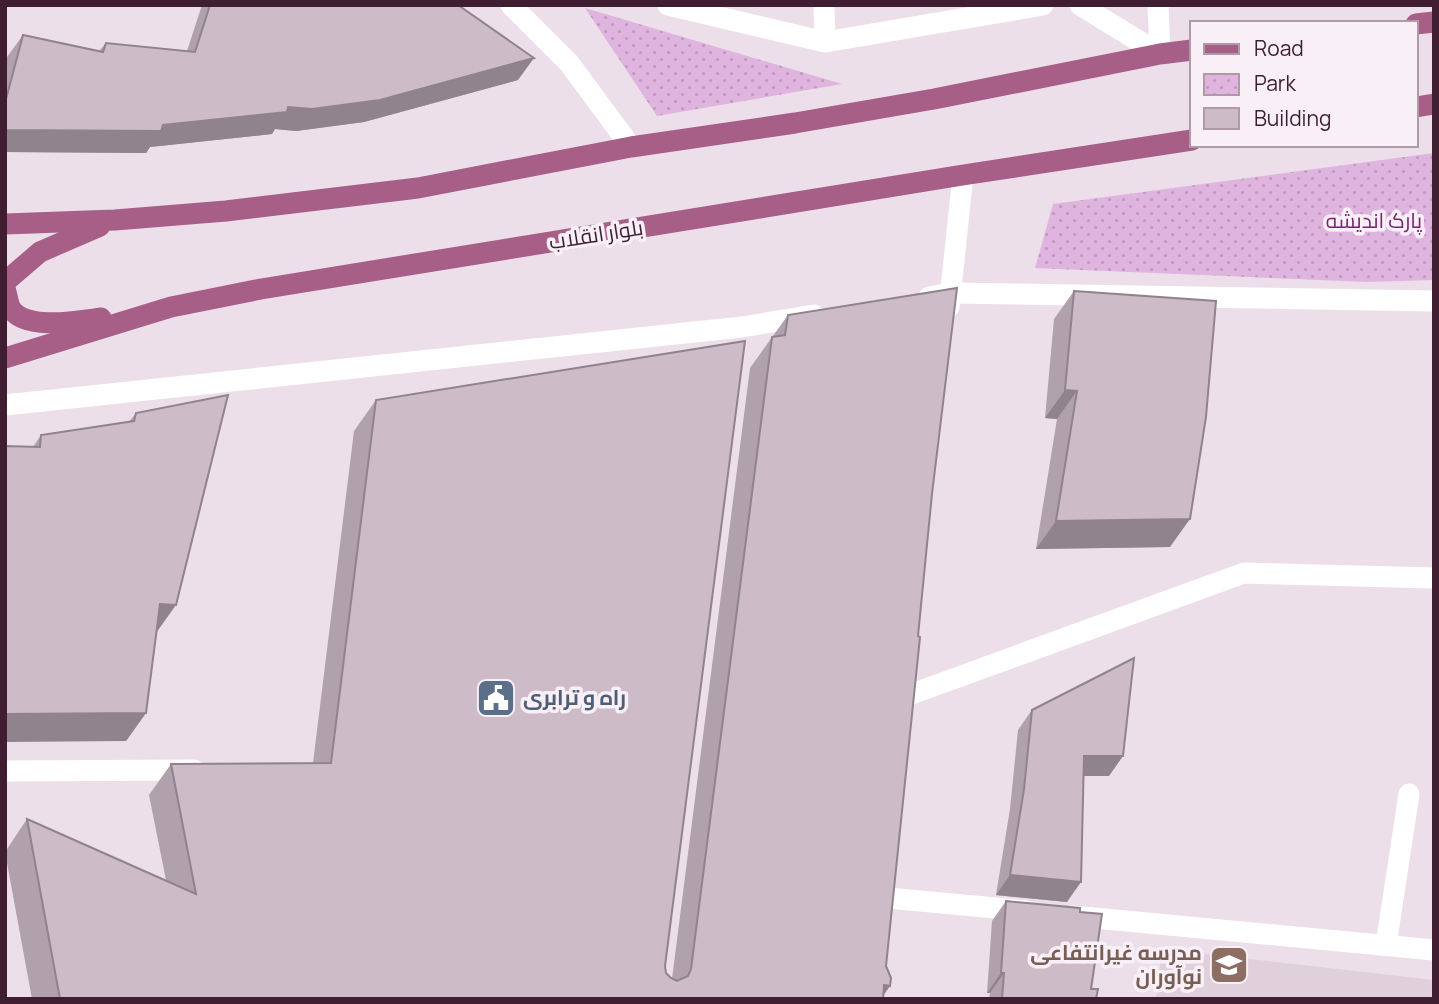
<svg xmlns="http://www.w3.org/2000/svg" width="1439" height="1004" viewBox="0 0 1439 1004" font-family="Manrope,Cairo,sans-serif">
	<style>
		.built { fill: #e0d0dc }
		.park { fill: url(#park-dots) }
		.lines { fill: none; stroke-linecap: round; stroke-linejoin: round }
		.minor { stroke: #fff; stroke-width: 21 }
		.major { stroke: #a75e87; stroke-width: 21 }
		.wall { fill: #b0a1ac }
		.shaded-wall { fill: #90838c }
		.building { fill: #cdbbc8; stroke: #90838c; stroke-width: 2 }
		.labels { text-anchor: middle; stroke-width: 7; stroke-linejoin: round; paint-order: stroke }
		.park-label { font-size: 21px; fill: #792372; stroke: #f8eff7 }
		.street-label { font-size: 21px; fill: #3e1e30; stroke: #f8eff7 }
		.service-label { font-size: 21px; font-weight: bold; fill: #4e5e75; stroke: #f8eff7; text-anchor: start }
		.education-label { font-size: 21px; font-weight: bold; fill: #785e54; stroke: #f8eff7; text-anchor: end }
	</style>
	<defs>
		<pattern id="park-dots" width="8" height="8" patternUnits="userSpaceOnUse" patternTransform="scale(1.75)"><rect width="8" height="8" fill="#dfb5e0"/><path d="M2 2h.1M6 6h.1" fill="none" stroke="#c09bc0" stroke-width="1.8" stroke-linecap="round"/></pattern>
	</defs>
	<rect width="100%" height="100%" fill="#ecdfe9"/>
	<polygon class="built" points="1162,949 1434,980 1434,999 1156,999"/>
	<g class="park">
		<polygon points="585,8 842,84 657,116"/>
		<polygon points="1434,153 1434,280 1367,282 1035,268 1053,204"/>
	</g>
	<g class="lines">
		<g class="minor">
			<polyline points="511,5 569,63 631,147"/>
			<polyline points="668,5 825,42 1043,5"/>
			<polyline points="824,5 825,42"/>
			<polyline points="1080,5 1160,54"/>
			<polyline points="1158,5 1160,54"/>
			<polyline points="929,297 951,293 1434,301"/>
			<polyline points="949,307 963,175"/>
			<polyline points="5,405 742,327 814,315"/>
			<polyline points="909,695 1244,573 1434,578"/>
			<polyline points="5,771 194,770"/>
			<polyline points="888,898 1027,911"/>
			<polyline points="1073,916 1434,950"/>
			<polyline points="1386,945 1409,794"/>
		</g>
		<g class="major">
			<polyline points="1416,24 1434,22"/>
			<polyline points="1416,107 1434,104"/>
			<polyline points="5,224 115,220 226,211 418,188 631,147 795,123 934,99 1160,54 1192,50"/>
			<polyline points="5,282 40,252 100,226"/>
			<path d="M5 288C7 294 8 304 11 309 27 331 78 321 101 318"/>
			<polyline points="5,358 171,307 261,289 963,175 1192,140"/>
		</g>
	</g>
	<g class="wall">
		<polygon points="202,5 458,5 518,80 364,122 296,131 275,129 272,134 150,147 146,153 5,152 5,65 7,57 23,35 99,51 106,43 187,51"/>
		<polygon points="1074,291 1170,547 1036,549 1057,419 1045,418 1054,319"/>
		<polygon points="788,315 932,494 883,999 32,999 5,852 27,819 166,880 149,795 171,764 313,763 354,431 376,400 665,966 666,973 672,979 750,368"/>
		<polygon points="136,413 157,632 146,713 126,741 33,447 41,435 129,422"/>
		<polygon points="1032,710 1109,776 1084,776 1067,902 996,895 1010,809 1018,730"/>
		<polygon points="1006,901 1080,912 1091,989 1096,999 989,999 990,993 987,993 992,921"/>
	</g>
	<g class="shaded-wall">
		<polygon points="534,58 518,80 364,122 296,131 275,129 272,134 150,147 146,153 5,152 5,130 288,107"/>
		<polygon points="1065,390 1077,391 1057,419 1045,418"/>
		<polygon points="1190,519 1170,547 1036,549 1056,521"/>
		<polygon points="160,604 176,605 156,633"/>
		<polygon points="146,713 126,741 5,742 5,714"/>
		<polygon points="1084,756 1123,756 1109,776 1070,776"/>
		<polygon points="1010,875 1081,882 1067,902 996,895"/>
		<polygon points="1001,973 1004,973 990,993 987,993"/>
		<polygon points="884,985 890,986 881,999"/>
	</g>
	<g class="building">
		<polygon points="210,5 458,5 534,58 380,100 312,109 288,107 287,112 163,125 161,131 5,130 5,103 23,35 103,52 106,43 195,52"/>
		<polygon points="957,288 932,494 918,636 920,637 886,966 891,978 890,986 884,985 883,999 60,999 27,819 196,894 171,764 331,763 376,400 745,341 665,966 666,973 671,978 677,981 688,976 691,969 772,337 785,335 788,315"/>
		<polygon points="1074,291 1216,301 1206,417 1190,519 1056,521 1077,391 1065,390"/>
		<polygon points="228,395 176,605 160,604 146,713 5,714 5,446 40,447 41,435 134,421 136,413"/>
		<polygon points="1134,658 1123,756 1084,756 1081,882 1010,875 1024,789 1032,710"/>
		<polygon points="1006,901 1080,908 1080,912 1102,914 1091,989 1098,989 1096,999 1002,999 1004,973 1001,973"/>
	</g>
	<defs>
		<g id="civic-square" transform="scale(2.0125)"><rect x="-9" y="-9" width="18" height="18" rx="4" fill="#5c6f8a" stroke="#f8eff7"/><path d="M-.6-6.5H3V-4.5H.6V-3L4-1V1h2V6H-6V1h2V-1L-.6-3ZM-1.2 2.5V6h2.4V2.5Z" fill="#fff"/></g>
		<g id="school-square" transform="scale(2.0125)"><rect x="-9" y="-9" width="18" height="18" rx="4" fill="#8d6e63" stroke="#f8eff7"/><path d="M0-5L7-2L0 1L-7-2ZM-4 1L0 2.5L4 1V4Q0 6-4 4Z" fill="#fff"/></g>
	</defs>
	<g fill-rule="evenodd">
		<use href="#civic-square" x="496" y="698"/>
		<use href="#school-square" x="1229" y="965"/>
	</g>
	<g class="labels">
		<g class="park-label">
			<text x="1374" y="228">پارک اندیشه</text>
		</g>
		<g class="street-label">
			<text transform="translate(596 235) rotate(-9)" y="7">بلوار انقلاب</text>
		</g>
		<g class="service-label">
			<text x="523" y="705">راه و ترابری</text>
		</g>
		<g class="education-label">
			<text x="1202" y="960">مدرسه غیرانتفاعی<tspan x="1202" dy="24">نوآوران</tspan></text>
		</g>
	</g>
	<rect width="1439" height="1004" fill="none" stroke="#3e1e30" stroke-width="14"/>
	<rect x="1190" y="21" width="228" height="126" fill="#f8eff7" stroke="#ae9ba7" stroke-width="2"/>
	<rect x="1204" y="44" width="35" height="10" fill="#a75e87" stroke="#ae9ba7" stroke-width="2"/>
	<text x="1254" y="56" font-size="21" fill="#3e1e30">Road</text>
	<rect x="1204" y="74" width="35" height="21" fill="url(#park-dots)" stroke="#ae9ba7" stroke-width="2"/>
	<text x="1254" y="91" font-size="21" fill="#3e1e30">Park</text>
	<rect x="1204" y="108" width="35" height="21" fill="#cdbbc8" stroke="#ae9ba7" stroke-width="2"/>
	<text x="1254" y="126" font-size="21" fill="#3e1e30">Building</text>
</svg>
